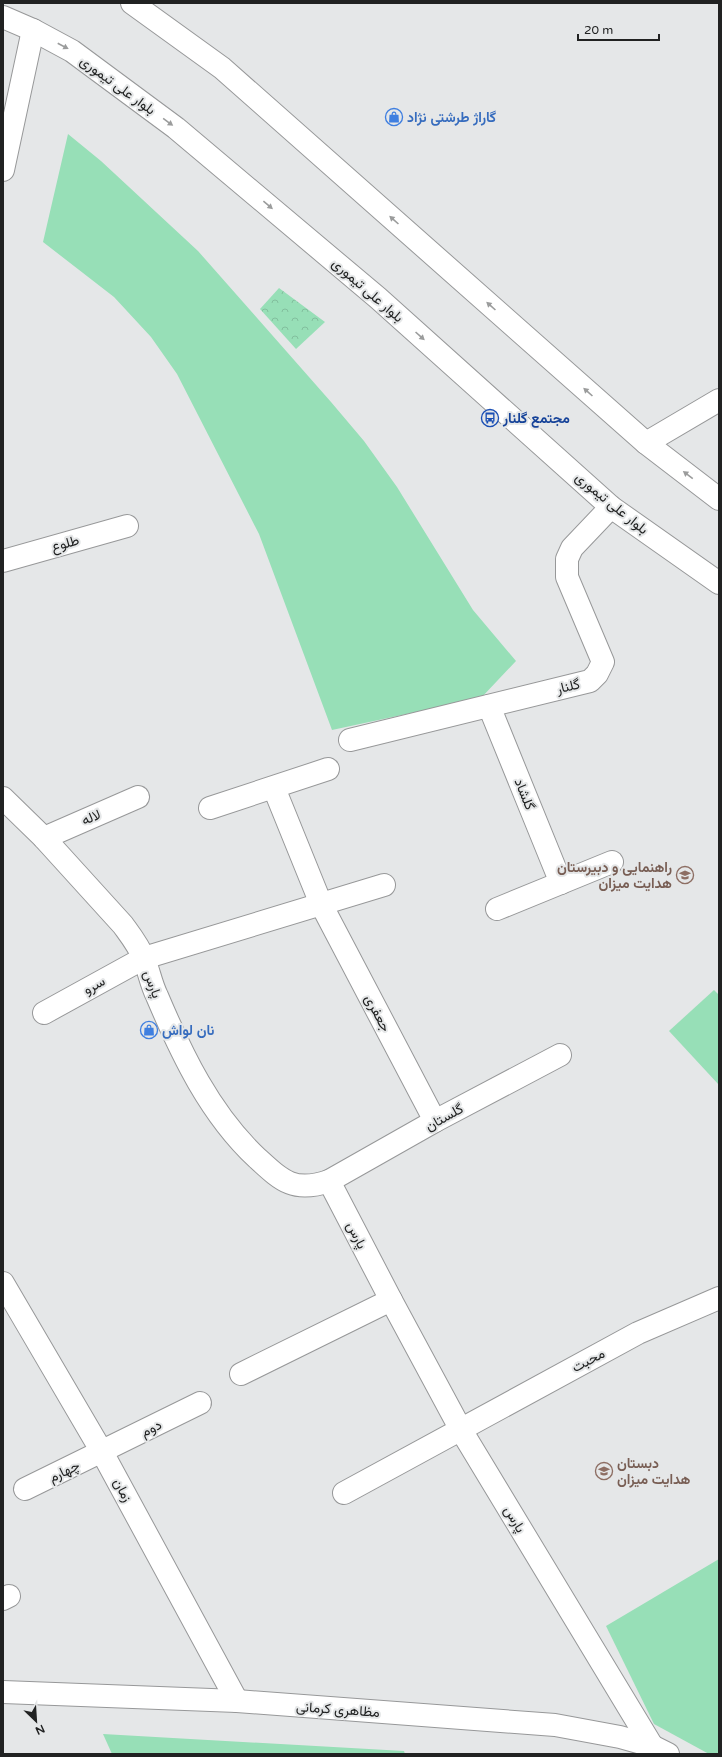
<svg xmlns="http://www.w3.org/2000/svg" width="722" height="1757" viewBox="0 0 722 1757" font-family="'Varela Round',Vazirmatn,sans-serif">
	<style>
		.park { fill: url(#park-crowns) }
		.garden { fill: #97dfb7 }
		.lines { fill: none; stroke-linecap: round; stroke-linejoin: round }
		.minor-casing { stroke: #979899; stroke-width: 24 }
		.major-casing { stroke: #979899; stroke-width: 24 }
		.minor { stroke: #fff; stroke-width: 22 }
		.major { stroke: #fff; stroke-width: 22 }
		.oneway { fill: #9b9c9c }
		.labels { text-anchor: middle; stroke-width: 4; stroke-linejoin: round; paint-order: stroke }
		.street-label { font-size: 14px; fill: #212222; stroke: #e5e7e8 }
		.shop-label { font-size: 14px; font-weight: bold; fill: #366cbe; stroke: #e5e7e8; text-anchor: start }
		.transit-label { font-size: 14px; font-weight: bold; fill: #164399; stroke: #e5e7e8; text-anchor: start }
		.education-label { font-size: 14px; font-weight: bold; fill: #785e54; stroke: #e5e7e8; text-anchor: end }
	</style>
	<defs>
		<pattern id="park-crowns" width="20" height="18" patternUnits="userSpaceOnUse"><rect width="20" height="18" fill="#97dfb7"/><path d="M2 6a3 3 0 1 1 6 0M12 15a3 3 0 1 1 6 0" fill="none" stroke="#82bf9d"/></pattern>
	</defs>
	<rect width="100%" height="100%" fill="#e5e7e8"/>
	<polygon class="park" points="279,288 325,322 296,349 260,309"/>
	<g class="garden">
		<polygon points="68,134 101,161 198,251 331,402 364,441 397,487 473,610 516,661 481,698 332,730 259,534 177,374 151,337 114,297 43,242"/>
		<polygon points="714,990 719,995 719,1085 669,1031"/>
		<polygon points="719,1559 719,1754 709,1754 654,1724 606,1626"/>
		<polygon points="103,1734 404,1751 405,1754 112,1754"/>
	</g>
	<g class="lines">
		<g class="minor-casing">
			<g id="minor">
				<polyline points="3,170 33,30"/>
				<polyline points="646,443 719,400"/>
				<polyline points="3,561 127,526"/>
				<polyline points="489,706 561,883"/>
				<polyline points="350,740 590,681 597,674 603,662 567,577 567,559 572,548 611,507"/>
				<polyline points="274,788 321,904 435,1121"/>
				<path d="M3 798 44 838 123 925C131 936 139 946 144 959 149 971 151 984 157 996 182 1055 210 1114 257 1158 282 1181 294 1193 329 1181L435 1121 560 1055"/>
				<polyline points="210,808 328,769"/>
				<polyline points="44,838 138,797"/>
				<polyline points="497,909 612,862"/>
				<polyline points="44,1013 144,958 384,885"/>
				<polyline points="329,1181 391,1300 461,1430 652,1746"/>
				<polyline points="3,1283 102,1452 237,1701"/>
				<polyline points="241,1374 391,1300"/>
				<polyline points="25,1489 200,1403"/>
				<polyline points="344,1493 638,1333 719,1298"/>
				<polyline points="3,1599 9,1596"/>
				<polyline points="3,1692 237,1701 555,1725 620,1737 652,1746 668,1754"/>
			</g>
		</g>
		<g class="major-casing">
			<g id="major">
				<polyline points="132,3 222,68 646,443 719,499"/>
				<polyline points="3,17 33,30 72,51 176,128 378,298 611,507 719,583"/>
			</g>
		</g>
		<use href="#minor" class="minor"/>
		<use href="#major" class="major"/>
	</g>
	<defs><path id="oneway-solid" d="M-6-.8H1V-3.2L6.5 0L1 3.2V.8H-6Z"/></defs>
	<g class="oneway">
		<use href="#oneway-solid" transform="translate(63 46) rotate(28)"/>
		<use href="#oneway-solid" transform="translate(168 122) rotate(36)"/>
		<use href="#oneway-solid" transform="translate(268 205) rotate(40)"/>
		<use href="#oneway-solid" transform="translate(394 220) rotate(-138)"/>
		<use href="#oneway-solid" transform="translate(491 306) rotate(-138)"/>
		<use href="#oneway-solid" transform="translate(420 336) rotate(42)"/>
		<use href="#oneway-solid" transform="translate(588 392) rotate(-138)"/>
		<use href="#oneway-solid" transform="translate(688 475) rotate(-143)"/>
	</g>
	<defs>
		<g id="shop-ring" transform="scale(0.9)"><circle r="9.5" fill="#e5e7e8" stroke="#3f7fe0" stroke-width="1.5"/><path d="M-5-2.5h2.3a2.7 3.5 0 0 1 5.4 0H5L5.5 6h-11ZM-1.5-2.5h3a1.5 2.3 0 0 0-3 0Z" fill="#3f7fe0"/></g>
		<g id="bus-ring" transform="scale(0.9)"><circle r="9.5" fill="#e5e7e8" stroke="#1a4fb4" stroke-width="1.5"/><path d="M-5-6H5V4H4V6H2V4H-2V6H-4V4H-5ZM-3.5-4V0h7V-4ZM-3.5 1.2v1.5H-2V1.2ZM2 1.2v1.5H3.5V1.2Z" fill="#1a4fb4"/></g>
		<g id="school-ring" transform="scale(0.9)"><circle r="9.5" fill="#e5e7e8" stroke="#8d6e63" stroke-width="1.5"/><path d="M0-5L7-2L0 1L-7-2ZM-4 1L0 2.5L4 1V4Q0 6-4 4Z" fill="#8d6e63"/></g>
	</defs>
	<g fill-rule="evenodd">
		<use href="#shop-ring" x="394" y="117"/>
		<use href="#bus-ring" x="490" y="418"/>
		<use href="#school-ring" x="685" y="875"/>
		<use href="#shop-ring" x="149" y="1030"/>
		<use href="#school-ring" x="604" y="1471"/>
	</g>
	<g class="labels">
		<g class="street-label">
			<text transform="translate(118 85) rotate(36)" y="5">بلوار علی تیموری</text>
			<text transform="translate(368 290) rotate(41)" y="5">بلوار علی تیموری</text>
			<text transform="translate(612 503) rotate(39)" y="5">بلوار علی تیموری</text>
			<text transform="translate(65 543) rotate(-16)" y="5">طلوع</text>
			<text transform="translate(568 686) rotate(-14)" y="5">گلنار</text>
			<text transform="translate(525 794) rotate(68)" y="5">گلشاد</text>
			<text transform="translate(91 817) rotate(-23)" y="5">لاله</text>
			<text transform="translate(153 984) rotate(70)" y="5">پارس</text>
			<text transform="translate(94 985) rotate(-29)" y="5">سرو</text>
			<text transform="translate(378 1013) rotate(62)" y="5">جعفری</text>
			<text transform="translate(444 1117) rotate(-29)" y="5">گلستان</text>
			<text transform="translate(357 1235) rotate(63)" y="5">پارس</text>
			<text transform="translate(588 1360) rotate(-28)" y="5">محبت</text>
			<text transform="translate(151 1428) rotate(-27)" y="5">دوم</text>
			<text transform="translate(64 1471) rotate(-26)" y="5">چهارم</text>
			<text transform="translate(123 1490) rotate(62)" y="5">زمان</text>
			<text transform="translate(515 1519) rotate(59)" y="5">پارس</text>
			<text transform="translate(338 1709) rotate(4)" y="5">مظاهری کرمانی</text>
		</g>
		<g class="shop-label">
			<text x="407" y="122">گاراژ طرشتی نژاد</text>
			<text x="162" y="1035">نان لواش</text>
		</g>
		<g class="transit-label">
			<text x="503" y="423">مجتمع گلنار</text>
		</g>
		<g class="education-label">
			<text x="672" y="872">راهنمایی و دبیرستان<tspan x="672" dy="16">هدایت میزان</tspan></text>
			<text x="617" y="1468" text-anchor="start">دبستان<tspan x="617" dy="16">هدایت میزان</tspan></text>
		</g>
	</g>
	<rect width="722" height="1757" fill="none" stroke="#212222" stroke-width="8"/>
	<g transform="translate(36 1721) rotate(155)" stroke="#e5e7e8" stroke-width="3" paint-order="stroke">
	<path d="M0-3L7 15L0 10L-7 15Z" fill="#212222"/>
	<text y="-6" font-size="11" font-weight="bold" text-anchor="middle" fill="#212222">N</text>
	</g>
	<path d="M578 34v6h81v-6" fill="none" stroke="#212222" stroke-width="2"/>
	<text x="584" y="34" font-size="12" fill="#212222" stroke="#e5e7e8" stroke-width="3" paint-order="stroke">20 m</text>
</svg>
